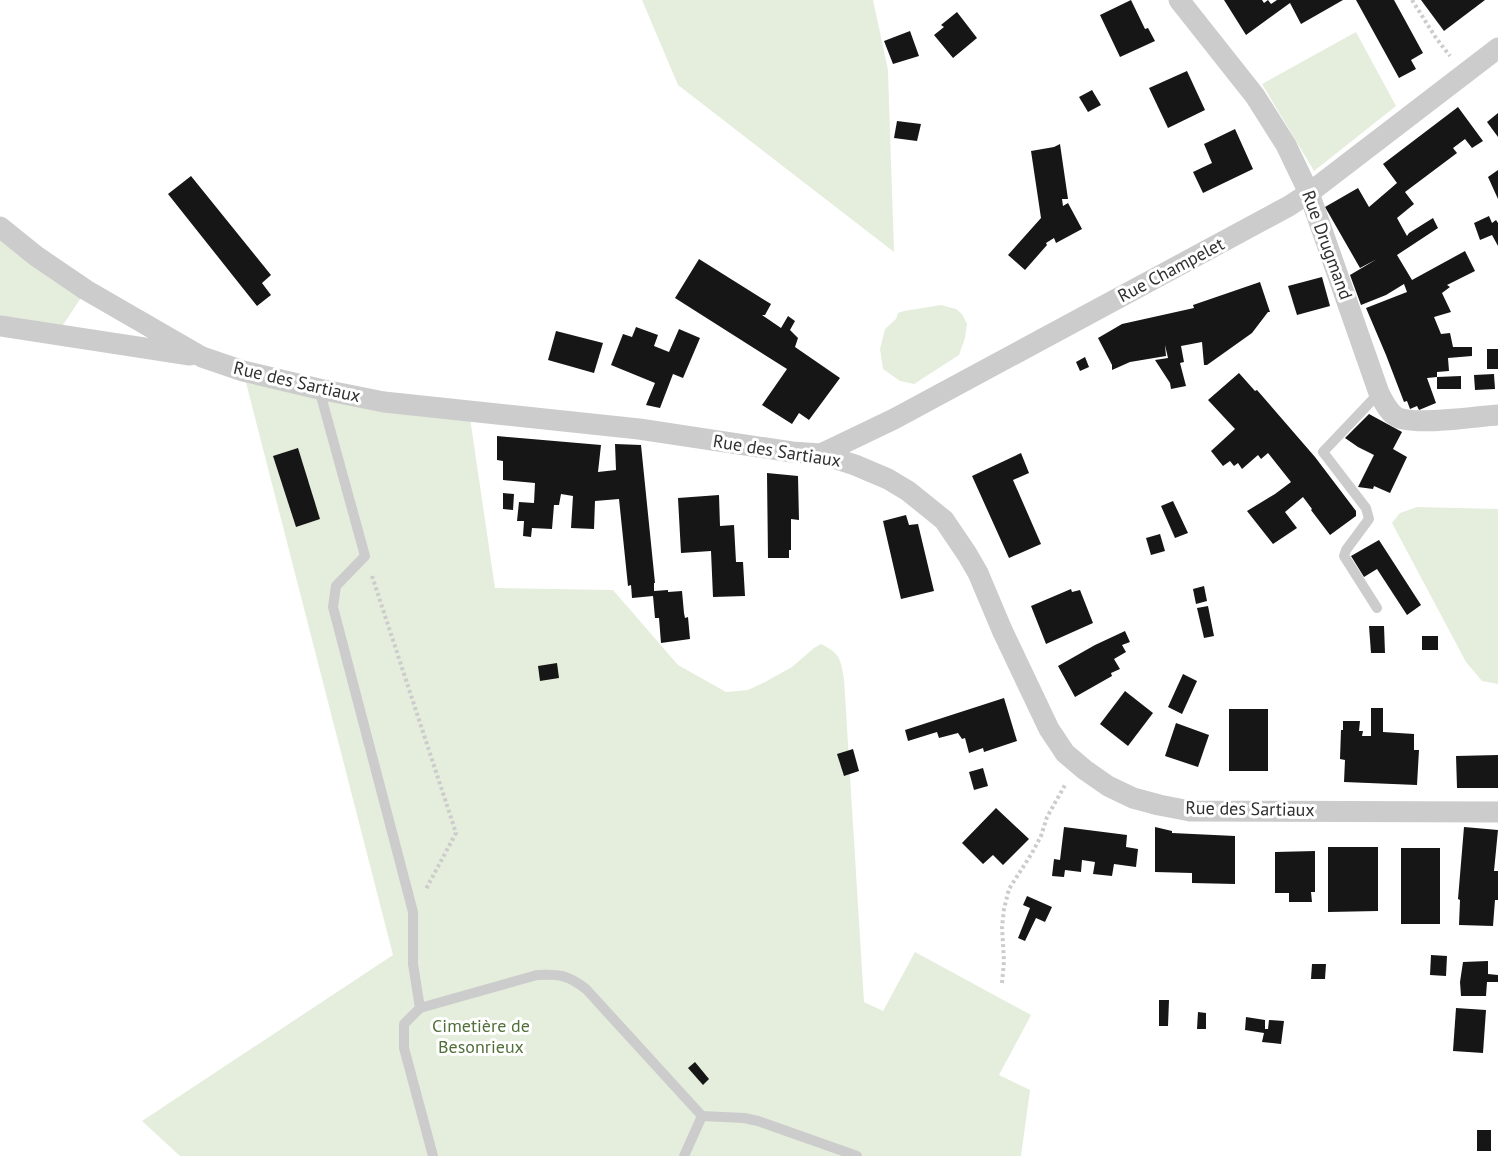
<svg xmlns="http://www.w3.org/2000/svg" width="1498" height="1156" viewBox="0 0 1498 1156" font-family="'PT Sans',sans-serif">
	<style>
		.green { fill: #e5eedc }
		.building { fill: #161616 }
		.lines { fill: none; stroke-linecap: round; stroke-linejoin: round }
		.path { stroke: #ccc; stroke-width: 4; stroke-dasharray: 3 3; stroke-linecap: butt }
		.service { stroke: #ccc; stroke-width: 10 }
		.minor { stroke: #ccc; stroke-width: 21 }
		.labels { text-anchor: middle; stroke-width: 6; stroke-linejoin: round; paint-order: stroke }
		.street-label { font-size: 18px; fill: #2f2f2f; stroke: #fff }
		.park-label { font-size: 18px; fill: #516f39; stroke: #fff }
	</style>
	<rect width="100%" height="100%" fill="#fff"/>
	<g class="green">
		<polygon points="642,0 873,0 888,70 894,252 678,85"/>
		<polygon points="1356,32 1396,106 1314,171 1262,84"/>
		<polygon points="0,228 86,290 57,334 0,326"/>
		<polygon points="941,305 956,309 962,314 967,324 965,338 959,355 914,384 900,381 883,369 880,349 885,329 896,319 898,313 904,311"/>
		<path d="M243 371 469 411 495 588 613 590 678 665 726 692 748 690 765 682 792 667 814 648 821 644C840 653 841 660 844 679L864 1002 883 1011 915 952 1031 1015 999 1075 1030 1090 1021 1156H180L142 1121 393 955Z"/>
		<polygon points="1417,507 1498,509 1498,684 1482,681 1466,662 1392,523 1400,513"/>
	</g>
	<g class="building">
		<polygon points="1131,0 1145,29 1148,28 1155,41 1120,57 1100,15"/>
		<polygon points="1224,0 1262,0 1264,3 1268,0 1271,4 1277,0 1343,0 1301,24 1290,3 1246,35"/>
		<polygon points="1356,0 1394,0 1423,53 1411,60 1416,69 1399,78"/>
		<polygon points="1421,0 1485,0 1444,31"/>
		<polygon points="957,12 977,38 953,58 934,35 944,27 941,25"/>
		<polygon points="910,31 919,56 893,64 884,41"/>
		<polygon points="1187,71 1205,110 1168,128 1149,88"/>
		<polygon points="1092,90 1101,105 1088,112 1079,97"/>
		<polygon points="1458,107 1483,141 1472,148 1465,139 1453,148 1457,153 1405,192 1414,204 1397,218 1407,236 1409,233 1433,218 1438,228 1397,255 1412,280 1465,251 1475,271 1447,285 1450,287 1442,293 1451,312 1434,317 1441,334 1450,333 1453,347 1472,347 1472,356 1448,358 1449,371 1437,372 1437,377 1461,376 1461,389 1437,389 1437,377 1427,378 1436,403 1419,410 1417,406 1410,409 1407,401 1404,402 1386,355 1366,308 1407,292 1404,284 1386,295 1361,305 1350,275 1377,259 1360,268 1325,207 1358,188 1369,207 1397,183 1383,164"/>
		<polygon points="1498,113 1498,137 1487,122"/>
		<polygon points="897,121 921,124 917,141 894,138"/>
		<polygon points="1235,129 1253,169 1203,193 1193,172 1212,163 1204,144"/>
		<polygon points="1060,144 1068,199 1062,199 1063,206 1068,203 1082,229 1056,243 1054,238 1046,243 1047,245 1025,270 1008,255 1041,218 1031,151 1054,147"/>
		<polygon points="1498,170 1498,199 1488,177"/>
		<polygon points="191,176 271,275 262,283 271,295 257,306 168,194"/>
		<polygon points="1489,216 1492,223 1496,220 1498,223 1498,246 1492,235 1480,240 1474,223"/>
		<polygon points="699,259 771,304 765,315 762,315 781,328 788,316 795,321 790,330 798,338 795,347 840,378 809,420 799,413 792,424 762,405 787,369 675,298"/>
		<polygon points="1322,277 1330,306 1297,315 1288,286"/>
		<polygon points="1260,282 1270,312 1268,312 1252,333 1207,365 1204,365 1202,342 1181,346 1184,362 1180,363 1186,386 1171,389 1170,383 1155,360 1168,358 1165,345 1166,356 1130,362 1112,370 1112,365 1098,338 1122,324 1194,308 1193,305"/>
		<polygon points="636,327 658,335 654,346 669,352 679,329 700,338 683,378 673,374 660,408 646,405 655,383 611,365 623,334 632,337"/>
		<polygon points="556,331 603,343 594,373 548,360"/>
		<rect x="1487" y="349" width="11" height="20"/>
		<polygon points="1085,357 1089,367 1080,371 1076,362"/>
		<polygon points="1239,373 1255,391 1257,390 1315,457 1356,511 1356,516 1330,535 1311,510 1312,509 1303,497 1285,512 1297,528 1273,544 1247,511 1275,494 1291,482 1268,453 1261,459 1258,455 1242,469 1238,463 1234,466 1230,461 1223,466 1211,451 1235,429 1208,400"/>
		<polygon points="1494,374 1495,389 1475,390 1474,375"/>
		<polygon points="1369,414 1402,432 1393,449 1407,457 1390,493 1374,486 1373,489 1358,487 1374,455 1358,447 1345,438"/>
		<polygon points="497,436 601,445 598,472 616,470 615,444 641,445 655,583 654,583 654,591 668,590 668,592 682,591 684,613 685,618 688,617 690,639 661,643 659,618 655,618 653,596 632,598 631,585 628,586 619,499 595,501 594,529 571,528 573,496 561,494 559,505 554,505 552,529 532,528 531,537 523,536 524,521 517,521 519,502 534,503 535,483 503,480 503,461 497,460"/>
		<polygon points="298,448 320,519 296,527 273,456"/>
		<polygon points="1021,453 1029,473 1013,480 1041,544 1009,558 972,476"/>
		<polygon points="767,473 798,476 799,520 791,519 791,550 789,550 789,558 768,558"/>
		<polygon points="503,493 514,494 513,510 503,509"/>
		<polygon points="719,495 720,526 734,525 736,562 743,562 745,596 713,597 711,551 681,553 678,498"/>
		<polygon points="1173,501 1188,533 1175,538 1161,506"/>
		<polygon points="906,515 909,525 918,524 934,591 901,599 883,521"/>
		<polygon points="1160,534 1165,551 1151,555 1146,538"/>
		<polygon points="1379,540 1421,605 1407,615 1377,569 1364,577 1351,556"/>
		<polygon points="1204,586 1207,601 1196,604 1193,589"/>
		<polygon points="1071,589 1072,592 1080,590 1093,623 1046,644 1031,606"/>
		<polygon points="1208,606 1214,636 1204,638 1197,608"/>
		<polygon points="1369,626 1384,626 1385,653 1371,653"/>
		<polygon points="1125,631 1130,642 1122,645 1126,652 1114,659 1120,669 1111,673 1112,676 1075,697 1058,666 1095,645"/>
		<rect x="1422" y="636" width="16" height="14"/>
		<polygon points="557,663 559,678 540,681 538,666"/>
		<polygon points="1183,674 1197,681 1182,714 1168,707"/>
		<polygon points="1125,691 1153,713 1128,746 1100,724"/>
		<polygon points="1004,698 1017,741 984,752 983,748 969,753 965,738 962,739 958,733 939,738 937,732 908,741 905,730"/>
		<polygon points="1371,708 1383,708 1383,732 1414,734 1414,750 1419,750 1417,785 1344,782 1345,760 1340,759 1341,730 1343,730 1343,721 1360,721 1359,731 1363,731 1362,736 1371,736"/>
		<rect x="1229" y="709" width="39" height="62"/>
		<polygon points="1176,723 1209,735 1198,767 1165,756"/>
		<polygon points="853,749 859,771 844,776 837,754"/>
		<polygon points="1498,755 1498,788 1457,788 1456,756"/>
		<polygon points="983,768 988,786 974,790 969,772"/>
		<polygon points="996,808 1029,839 1003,865 993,855 983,864 962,843"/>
		<polygon points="1064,827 1127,835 1126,847 1138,849 1136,867 1114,864 1112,876 1093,874 1095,862 1082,860 1081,872 1065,870 1064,877 1052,876 1054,859 1060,860"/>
		<polygon points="1155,827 1172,831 1172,833 1235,836 1235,884 1192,883 1192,873 1155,872"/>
		<polygon points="1464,827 1498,830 1494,871 1498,871 1498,900 1495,900 1493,926 1459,925 1460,900 1458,899"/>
		<polygon points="1328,847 1378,847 1378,911 1328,912"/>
		<rect x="1401" y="848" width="39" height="76"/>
		<polygon points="1315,851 1315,892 1311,892 1312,902 1289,902 1289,893 1275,893 1275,852"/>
		<polygon points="1027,896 1052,907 1045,922 1036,918 1025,941 1018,938 1030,908 1023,905"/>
		<polygon points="1431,955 1447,956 1446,976 1430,975"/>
		<polygon points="1488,961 1488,974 1498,975 1498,982 1487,982 1486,996 1461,996 1460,982 1463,962"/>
		<polygon points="1312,964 1326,964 1325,979 1311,979"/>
		<polygon points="1159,1000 1169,1000 1168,1026 1159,1026"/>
		<polygon points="1456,1008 1486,1010 1483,1053 1453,1051"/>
		<polygon points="1198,1012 1206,1013 1206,1029 1197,1029"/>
		<polygon points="1246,1017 1265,1020 1265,1029 1268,1029 1269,1020 1284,1021 1281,1044 1262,1042 1264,1033 1245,1030"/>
		<polygon points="695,1062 709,1079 703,1085 688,1068"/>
		<rect x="1477" y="1130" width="14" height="21"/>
	</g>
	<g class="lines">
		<g class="path">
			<polyline points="1412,0 1436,38 1450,56"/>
			<polyline points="372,576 456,833 426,889"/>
			<polyline points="1002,983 1004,961 1002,927 1004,909 1009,889 1032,853 1041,836 1047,817 1065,785"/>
		</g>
		<g class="service">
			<polyline points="319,389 365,556 336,586 333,607 413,912 413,964 420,1008 404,1024 404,1048 433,1156"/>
			<polyline points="1377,608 1344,556 1346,550 1369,519 1366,508 1323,452 1379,393"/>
			<path d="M420 1008 537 975C560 974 568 975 586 989L702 1116"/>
			<polyline points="684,1156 702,1116 744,1118 758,1121 857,1156"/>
		</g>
		<g class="minor">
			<path d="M1179 0 1255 96 1286 145 1309 193 1379 393C1383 401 1388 411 1395 416 1411 427 1477 416 1498 415"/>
			<polyline points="0,227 36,256 86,290 202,357 243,371 319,389 384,402 639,429 792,452 821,454 855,465 888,479 908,491 944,520 967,554 978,573 1002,630 1049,729 1065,753 1085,770 1108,786 1133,798 1159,805 1190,811 1498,812"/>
			<polyline points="0,326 190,355"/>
			<polyline points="821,454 894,419 1289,206 1309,193 1498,48"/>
		</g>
	</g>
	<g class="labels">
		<g class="street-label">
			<text transform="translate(1327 245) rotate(70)" y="6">Rue Drugmand</text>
			<text transform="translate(1171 270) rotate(-28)" y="6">Rue Champelet</text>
			<text transform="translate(297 382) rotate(13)" y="6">Rue des Sartiaux</text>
			<text transform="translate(777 451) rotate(9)" y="6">Rue des Sartiaux</text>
			<text transform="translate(1250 809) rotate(1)" y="6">Rue des Sartiaux</text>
		</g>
		<g class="park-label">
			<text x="481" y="1032">Cimetière de<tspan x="481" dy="21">Besonrieux</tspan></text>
		</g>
	</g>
</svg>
